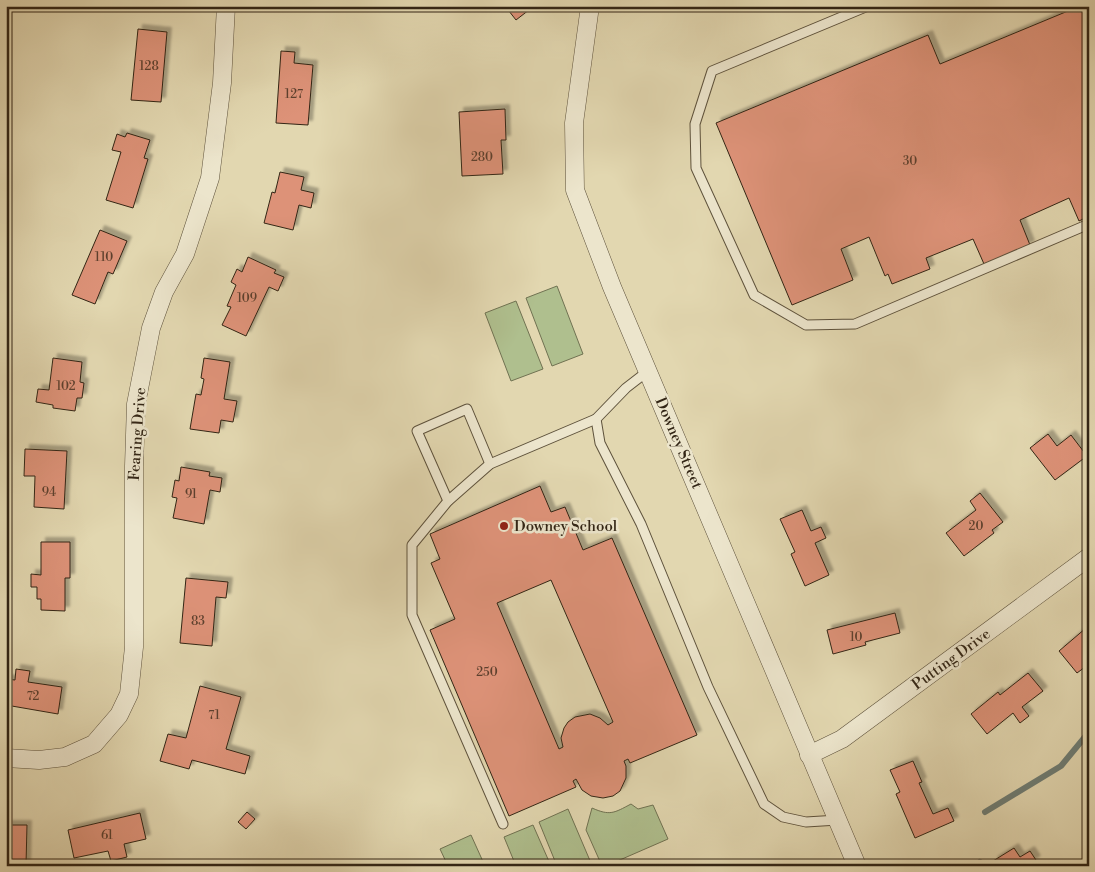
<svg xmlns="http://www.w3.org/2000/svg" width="1095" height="872" viewBox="0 0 1095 872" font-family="'Libre Bodoni',serif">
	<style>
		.green { fill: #afbf8e; stroke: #707252 }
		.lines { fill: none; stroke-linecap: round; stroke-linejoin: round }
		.stream { stroke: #6f7d74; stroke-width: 6 }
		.building { fill: #dd9278; stroke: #322515; fill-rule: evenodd; filter: url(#shadow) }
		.lane-casing { stroke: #5e523c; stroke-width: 11 }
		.street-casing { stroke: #5e523c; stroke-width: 19 }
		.lane { stroke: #ece5cc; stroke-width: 9 }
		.street { stroke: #ece5cc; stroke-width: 18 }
		.poi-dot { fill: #8f2418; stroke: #ece5cc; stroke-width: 2 }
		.labels { text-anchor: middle; stroke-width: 5; stroke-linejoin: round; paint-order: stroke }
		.number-label { font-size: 12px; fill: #5d402e }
		.street-label { font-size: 15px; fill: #322515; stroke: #ece5cc }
		.poi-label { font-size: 15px; fill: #322515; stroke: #ece5cc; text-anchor: start }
	</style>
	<defs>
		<filter id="shadow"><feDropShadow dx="4.5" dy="-4.5" stdDeviation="1" flood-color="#0004"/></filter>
	</defs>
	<rect width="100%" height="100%" fill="#e2d7b0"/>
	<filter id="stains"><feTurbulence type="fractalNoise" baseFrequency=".004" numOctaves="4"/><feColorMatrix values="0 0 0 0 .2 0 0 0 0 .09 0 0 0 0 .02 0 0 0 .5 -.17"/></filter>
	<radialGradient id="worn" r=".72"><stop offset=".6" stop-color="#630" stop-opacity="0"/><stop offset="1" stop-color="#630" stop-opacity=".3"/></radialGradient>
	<g class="green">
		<polygon points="557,286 583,354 552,366 526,298"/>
		<polygon points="516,301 543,369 511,381 485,313"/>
		<path d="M631 804 638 809 653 805 668 839 606 866H602L586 830 592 808C610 816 614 813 631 804Z"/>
		<polygon points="568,809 591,863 586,866 557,866 539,822"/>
		<polygon points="533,825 551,866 516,866 504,837"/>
		<polygon points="471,835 485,866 448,866 440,849"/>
	</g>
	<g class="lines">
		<g class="stream">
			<polyline points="985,812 1061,766 1089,732"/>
			<polyline points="978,866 980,862"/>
		</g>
	</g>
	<g class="building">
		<polygon points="505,6 534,6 516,20"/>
		<polygon points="1080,6 1089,6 1089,216 1079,221 1069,198 1020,220 1030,245 984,264 973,239 926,258 930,269 892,284 888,274 885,276 869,237 841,249 853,280 792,305 716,123 928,35 940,64"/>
		<polygon points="138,29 167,32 161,102 131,100"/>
		<polygon points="281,51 295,52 294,63 313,65 308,125 276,123"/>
		<polygon points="505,109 506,140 501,140 503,174 462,176 459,112"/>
		<polygon points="127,133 150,140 144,158 148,159 133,208 106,200 121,152 112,150 117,134 125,137"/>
		<polygon points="280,172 304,177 301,190 314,193 311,208 299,205 293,230 264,223 272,192 275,193"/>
		<polygon points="100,230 127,241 113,274 108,272 95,304 72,295"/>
		<polygon points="248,257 276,270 274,273 284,277 278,291 269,287 246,336 222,325 231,307 227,306 236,285 231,282 237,269 242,272"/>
		<polygon points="53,358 82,362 80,382 84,383 82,398 77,398 75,411 53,408 53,405 36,402 38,389 49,390"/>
		<polygon points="204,358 230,362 224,399 237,401 233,422 221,420 219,433 190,429 196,394 201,395 204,379 201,378"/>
		<polygon points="1048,434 1057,446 1071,435 1087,456 1055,480 1030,448"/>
		<polygon points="25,449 67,451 64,509 34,507 35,476 24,476"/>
		<polygon points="181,467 210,472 209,476 222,478 220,492 210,490 204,524 173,518 177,498 172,497 175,480 179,481"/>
		<path d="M540 486 551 512 565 507 583 550 612 538 697 735 630 763 628 759 624 761 626 766V778L620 791 613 796 603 798 591 796 582 790 576 779 573 781 576 787 509 816 430 630 455 619 431 563 440 559 430 534ZM551 580 613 722 608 725 600 718 590 714 575 717 568 722 564 728 561 738 563 747 559 749 497 603Z"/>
		<polygon points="980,493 1003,522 992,530 994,533 964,556 946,533 976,510 970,501"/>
		<polygon points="802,510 811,531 821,527 826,538 815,543 829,575 805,586 791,554 795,552 780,519"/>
		<polygon points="41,542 70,542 70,578 65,578 65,611 41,610 41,599 37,599 37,587 31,587 31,574 41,575"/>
		<polygon points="186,578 228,582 226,598 216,597 212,646 180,643"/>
		<polygon points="895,613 900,633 865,642 866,645 833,654 827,630"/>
		<polygon points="1086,628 1089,630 1089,664 1077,673 1059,651"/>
		<polygon points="16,669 30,671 28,682 62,687 58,714 6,705 6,679 15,680"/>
		<polygon points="1028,673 1043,691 1022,707 1029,716 1020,723 1013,713 987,734 971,714 998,692 1000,695"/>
		<polygon points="200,686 241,697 226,749 250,756 245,774 192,760 189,769 160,761 168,734 186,738"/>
		<polygon points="913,761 922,782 919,783 933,814 948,808 954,821 915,838 896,794 900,792 890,770"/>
		<polygon points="247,812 255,819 246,829 238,822"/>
		<polygon points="140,813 146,839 124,844 127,857 111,861 108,851 74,858 68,830"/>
		<polygon points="6,825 27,825 26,865 7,865"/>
		<polygon points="1014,848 1020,857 1030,851 1036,860 1027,866 996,866 993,861"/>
	</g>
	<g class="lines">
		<g class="lane-casing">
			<g id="lane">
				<polyline points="868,6 712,71 695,124 696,168 754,295 806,325 855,324 1089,224"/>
				<polyline points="648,371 626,388 596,419 600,443 641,524 708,687 764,804 783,817 806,822 838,820"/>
				<polyline points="448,501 417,431 467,409 490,464"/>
				<polyline points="503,824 412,615 412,545 448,501 490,464 596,419"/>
			</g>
		</g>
		<g class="street-casing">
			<g id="street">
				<polyline points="590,6 574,123 575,190 612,287 857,866"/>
				<polyline points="809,755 842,739 1089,557"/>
				<polyline points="6,758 39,760 65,757 94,744 119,715 129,694 134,647 134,466 136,404 151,328 164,292 185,254 210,178 222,83 226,6"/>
			</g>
		</g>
		<use href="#lane" class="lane"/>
		<use href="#street" class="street"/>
	</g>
	<circle class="poi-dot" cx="504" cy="526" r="5"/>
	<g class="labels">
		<g class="number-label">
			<text x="149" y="70">128</text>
			<text x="294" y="98">127</text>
			<text x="482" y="161">280</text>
			<text x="910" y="165">30</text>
			<text x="104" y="261">110</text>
			<text x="247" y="302">109</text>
			<text x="66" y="390">102</text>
			<text x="49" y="496">94</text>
			<text x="191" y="498">91</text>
			<text x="976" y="530">20</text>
			<text x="198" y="625">83</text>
			<text x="856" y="641">10</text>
			<text x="487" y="676">250</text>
			<text x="33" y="700">72</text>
			<text x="214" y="719">71</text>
			<text x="107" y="839">61</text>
		</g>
		<g class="street-label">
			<text transform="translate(137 434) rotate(-86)" y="5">Fearing Drive</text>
			<text transform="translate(679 443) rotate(67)" y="5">Downey Street</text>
			<text transform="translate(951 659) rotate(-36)" y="5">Putting Drive</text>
		</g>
		<g class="poi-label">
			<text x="514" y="531">Downey School</text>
		</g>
	</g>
	<rect width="1095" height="872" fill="none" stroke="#e2d7b0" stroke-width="25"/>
	<rect x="8" y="8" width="1080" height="857" fill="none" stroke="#322515" stroke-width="2.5"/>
	<rect x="12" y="12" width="1070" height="847" fill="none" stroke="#322515"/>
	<rect width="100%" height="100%" filter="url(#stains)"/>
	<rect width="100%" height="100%" fill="url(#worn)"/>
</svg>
